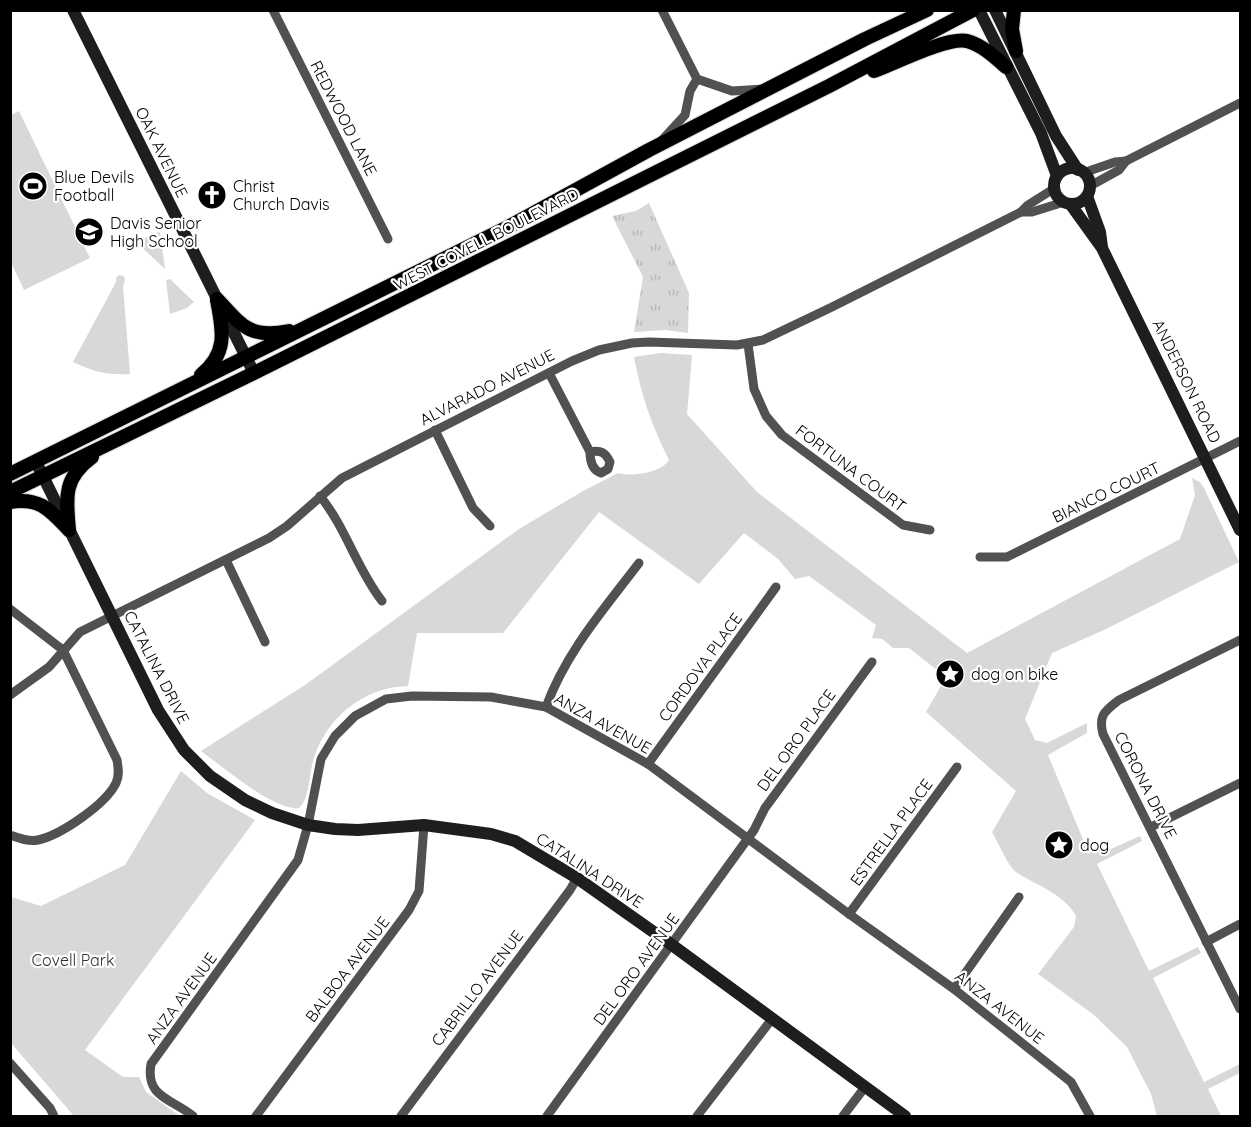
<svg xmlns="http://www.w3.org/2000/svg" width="1251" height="1127" viewBox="0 0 1251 1127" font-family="Quicksand,sans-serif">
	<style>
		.grass { fill: url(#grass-tufts) }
		.green { fill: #d8d8d8 }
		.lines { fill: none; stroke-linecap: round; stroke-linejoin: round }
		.primary-casing { stroke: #dbdbdb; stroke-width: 16 }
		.street { stroke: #515151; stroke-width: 9 }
		.secondary { stroke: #1e1e1e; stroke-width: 12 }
		.primary { stroke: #000; stroke-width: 14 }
		.labels { text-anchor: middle; stroke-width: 4.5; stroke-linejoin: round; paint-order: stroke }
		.street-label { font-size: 16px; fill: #000; stroke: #fff }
		.poi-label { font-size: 16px; fill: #000; stroke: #fff; text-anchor: start }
		.park-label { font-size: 16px; fill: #2f2f2f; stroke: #fff }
	</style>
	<defs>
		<pattern id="grass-tufts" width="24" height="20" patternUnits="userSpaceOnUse" patternTransform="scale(1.5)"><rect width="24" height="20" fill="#d8d8d8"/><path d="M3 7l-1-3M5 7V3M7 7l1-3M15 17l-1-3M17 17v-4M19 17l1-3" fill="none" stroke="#b8b8b8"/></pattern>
	</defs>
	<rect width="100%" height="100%" fill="#fff"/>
	<polygon class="grass" points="649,203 689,293 688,333 665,330 634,332 643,277 612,216 636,211"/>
	<g class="green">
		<polygon points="19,111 90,258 24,290 11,262 11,115"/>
		<polygon points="160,232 165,269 137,243 152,234"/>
		<path d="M119 275 124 276 125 280 123 286 130 374C106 375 94 372 73 362L116 282V278Z"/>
		<polygon points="170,279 194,302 187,308 170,314 166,280"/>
		<path d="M661 353 692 355 687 414 757 492 967 653 1180 539 1195 495 1192 478 1200 482 1204 488 1239 562 1104 630 1052 653 1025 719 1035 740 1047 743 1087 723V733L1048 755 1087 849 1102 853 1140 836 1142 841 1097 864 1149 971 1198 947 1201 953 1153 978 1204 1082 1240 1064V1073L1208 1089 1221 1116H1157L1151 1094 1127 1047 1094 1015 1038 974 1074 927 1076 916C1063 893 1037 886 1016 872 1008 866 998 842 992 832L1016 791 926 712 946 677 909 648H893L882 639 872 638 876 625 809 576 795 579 778 559 744 533 699 584 599 512 503 633H417L408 686C362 687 323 720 312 765 309 779 309 799 299 808 274 811 222 766 201 751L305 685 519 529 583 491 618 473C632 477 661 473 669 460 651 423 642 398 634 357Z"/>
		<polygon points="181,771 207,793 255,820 85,1050 123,1077 139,1077 146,1092 180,1116 74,1116 11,1043 11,897 41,906 125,865"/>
	</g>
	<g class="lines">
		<g class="primary-casing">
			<g id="primary">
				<polyline points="1014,10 1012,29 1016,51"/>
				<path d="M874 71C896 63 946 37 967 41 982 45 995 57 1006 67"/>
				<path d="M217 299C242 326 250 339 289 331"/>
				<path d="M201 375C228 353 223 331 217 300"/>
				<polyline points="10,474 508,227 649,150 865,39 927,10"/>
				<polyline points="10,492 254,373 829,86 973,10"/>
				<path d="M10 502C40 497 50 510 69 530"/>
				<path d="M69 530C66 498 63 478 92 457"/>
			</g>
		</g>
		<g class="street">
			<polyline points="273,10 388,239"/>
			<polyline points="662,10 697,79 732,91 763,89"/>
			<polyline points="662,140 685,115 690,91 697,79"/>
			<polyline points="1083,173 1115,162 1126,161"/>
			<polyline points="1090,186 1119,170 1126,161 1240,103"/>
			<polyline points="1021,212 1032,212 1064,202"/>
			<polyline points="748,344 754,389 766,416 782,435 903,525 930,530"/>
			<path d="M549 373 590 452C590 461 592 470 601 473L608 469 610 462C605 452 601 450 590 452"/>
			<polyline points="435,430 473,508 490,526"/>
			<path d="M320 496C346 528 357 569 382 601"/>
			<polyline points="980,557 1007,557 1240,441"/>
			<polyline points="226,560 265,642"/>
			<path d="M10 609 63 650 117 760C118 767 120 775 116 783 106 804 61 835 38 840 28 842 19 838 10 835"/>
			<path d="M1240 640 1119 700C1105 711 1098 715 1103 734L1240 1009"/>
			<polyline points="10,695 49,667 80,632 269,538 287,526 342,478 572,361 599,350 632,343 649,342 737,345 763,340 832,307 1021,212 1028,205 1055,188"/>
			<path d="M546 707C566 652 604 609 639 563"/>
			<polyline points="648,764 776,587"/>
			<polyline points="1151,827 1240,783"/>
			<polyline points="849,914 957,767"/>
			<polyline points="1206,942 1240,924"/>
			<polyline points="954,989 1019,897"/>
			<polyline points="10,1063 50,1108 54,1116"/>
			<path d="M193 1116C173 1099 145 1098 151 1064L298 860 308 825 321 759 335 736 355 716 386 699 412 696 491 697 546 707 648 764 849 914 954 989 1071 1082 1090 1116"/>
			<polyline points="256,1116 409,910 419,891 424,825"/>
			<polyline points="401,1116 570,890 577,878"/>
			<polyline points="547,1116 754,830 765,808 872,662"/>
			<polyline points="697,1116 772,1019"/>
			<polyline points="843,1116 865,1087"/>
		</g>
		<g class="secondary">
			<polyline points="73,10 254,373"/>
			<polyline points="979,10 1041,133 1057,176"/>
			<polyline points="995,10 1056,136 1078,170"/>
			<circle cx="1072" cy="186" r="18"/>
			<polyline points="1087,196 1100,232 1102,247"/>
			<polyline points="1071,205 1102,248 1240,530"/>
			<polyline points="36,462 158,710 184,750 210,776 245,800 272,813 308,825 335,829 358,830 424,825 491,834 515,841 577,878 672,945 905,1116"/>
		</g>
		<use href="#primary" class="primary"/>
	</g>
	<defs>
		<g id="stadium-disc" transform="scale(1.5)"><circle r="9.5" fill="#000" stroke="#fff"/><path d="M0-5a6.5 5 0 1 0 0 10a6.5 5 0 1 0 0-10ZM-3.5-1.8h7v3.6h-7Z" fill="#fff"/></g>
		<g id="church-disc" transform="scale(1.5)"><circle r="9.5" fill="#000" stroke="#fff"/><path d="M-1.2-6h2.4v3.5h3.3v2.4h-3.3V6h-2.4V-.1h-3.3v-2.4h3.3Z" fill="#fff"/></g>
		<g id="school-disc" transform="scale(1.5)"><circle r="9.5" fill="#000" stroke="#fff"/><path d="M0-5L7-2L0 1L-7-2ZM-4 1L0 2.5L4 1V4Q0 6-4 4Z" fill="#fff"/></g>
		<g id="sight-disc" transform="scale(1.5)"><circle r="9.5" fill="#000" stroke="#fff"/><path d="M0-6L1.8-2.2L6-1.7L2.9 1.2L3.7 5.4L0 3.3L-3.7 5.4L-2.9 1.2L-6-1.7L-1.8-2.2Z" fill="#fff"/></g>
	</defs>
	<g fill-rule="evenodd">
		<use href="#stadium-disc" x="33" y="186"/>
		<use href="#church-disc" x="212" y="195"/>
		<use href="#school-disc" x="89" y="232"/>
		<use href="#sight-disc" x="950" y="674"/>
		<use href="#sight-disc" x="1059" y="845"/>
	</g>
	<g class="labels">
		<g class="street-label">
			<text transform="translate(344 118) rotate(63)" y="6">REDWOOD LANE</text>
			<text transform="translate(162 152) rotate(64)" y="6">OAK AVENUE</text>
			<text transform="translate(486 239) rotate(-27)" y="6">WEST COVELL BOULEVARD</text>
			<text transform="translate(1187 381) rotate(64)" y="6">ANDERSON ROAD</text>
			<text transform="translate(487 387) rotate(-27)" y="6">ALVARADO AVENUE</text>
			<text transform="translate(851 468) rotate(37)" y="6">FORTUNA COURT</text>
			<text transform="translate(1106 492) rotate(-26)" y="6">BIANCO COURT</text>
			<text transform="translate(157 667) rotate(63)" y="6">CATALINA DRIVE</text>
			<text transform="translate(700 667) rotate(-54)" y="6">CORDOVA PLACE</text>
			<text transform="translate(603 723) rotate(29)" y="6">ANZA AVENUE</text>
			<text transform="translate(796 740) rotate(-54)" y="6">DEL ORO PLACE</text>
			<text transform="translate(1146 785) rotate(63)" y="6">CORONA DRIVE</text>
			<text transform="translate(891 832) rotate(-54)" y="6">ESTRELLA PLACE</text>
			<text transform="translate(590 870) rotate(33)" y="6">CATALINA DRIVE</text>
			<text transform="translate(347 969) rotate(-53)" y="6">BALBOA AVENUE</text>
			<text transform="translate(636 969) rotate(-54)" y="6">DEL ORO AVENUE</text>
			<text transform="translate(477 988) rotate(-53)" y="6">CABRILLO AVENUE</text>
			<text transform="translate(181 998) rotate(-54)" y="6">ANZA AVENUE</text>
			<text transform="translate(1000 1007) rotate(38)" y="6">ANZA AVENUE</text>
		</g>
		<g class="poi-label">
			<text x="54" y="183">Blue Devils<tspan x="54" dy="18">Football</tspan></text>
			<text x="233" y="192">Christ<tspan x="233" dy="18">Church Davis</tspan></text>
			<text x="110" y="229">Davis Senior<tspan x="110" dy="18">High School</tspan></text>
			<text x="971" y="680">dog on bike</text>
			<text x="1080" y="851">dog</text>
		</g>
		<g class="park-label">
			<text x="73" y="966">Covell Park</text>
		</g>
	</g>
	<rect width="1251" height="1127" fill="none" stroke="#000000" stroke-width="24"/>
</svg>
